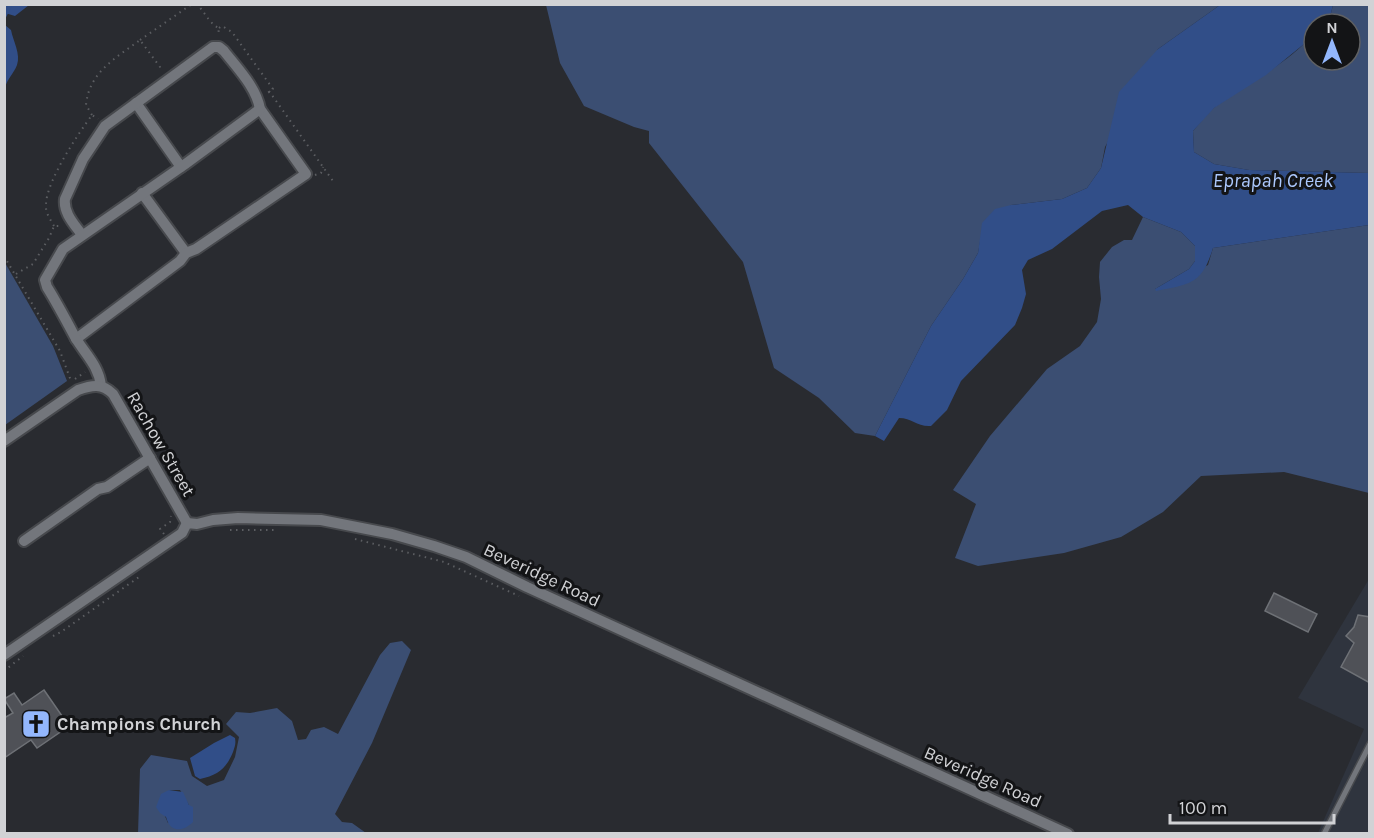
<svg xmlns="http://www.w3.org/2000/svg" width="1374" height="838" viewBox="0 0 1374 838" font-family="Karla,sans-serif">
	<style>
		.built { fill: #2f343e }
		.green { fill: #3b4e72; fill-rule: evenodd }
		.water { fill: #314e88 }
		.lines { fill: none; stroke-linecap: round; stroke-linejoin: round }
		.stream { stroke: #314e88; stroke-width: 3 }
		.building { fill: #4f5157; stroke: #6e7176; stroke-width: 1.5 }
		.lane-casing { stroke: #47494d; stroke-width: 8 }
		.street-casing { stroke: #47494d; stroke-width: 14 }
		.path { stroke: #5c5e62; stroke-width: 2; stroke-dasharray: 1.5 4.5; stroke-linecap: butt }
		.lane { stroke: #73767c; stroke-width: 5 }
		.street { stroke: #73767c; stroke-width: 10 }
		.labels { text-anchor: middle; stroke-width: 6; stroke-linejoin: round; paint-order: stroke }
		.street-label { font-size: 18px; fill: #d1d2d5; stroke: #131416 }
		.poi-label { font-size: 18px; font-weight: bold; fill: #d1d2d5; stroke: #131416; text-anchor: start }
		.water-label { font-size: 20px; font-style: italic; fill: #acc8fd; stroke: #131416 }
	</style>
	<rect width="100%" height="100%" fill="#292b30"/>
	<polygon class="built" points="1369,579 1369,833 1318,833 1364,729 1298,698"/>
	<g class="green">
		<polygon points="546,5 1220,5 1158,49 1105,147 1101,168 1087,188 1062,199 1011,205 980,242 978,253 963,279 931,326 875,436 855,433 819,398 774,368 743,262 649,143 649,131 634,127 584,106 560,63"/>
		<path d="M1333 5H1369V173L1249 170 1214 164 1194 152 1193 131C1200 123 1207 113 1216 106 1249 82 1287 65 1314 33V60H1350V24H1321L1331 13Z"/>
		<polygon points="1143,217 1181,232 1195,246 1195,261 1189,269 1155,289 1208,265 1213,248 1369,225 1369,493 1284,472 1201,476 1163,512 1121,537 1064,553 978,566 955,558 976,504 953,490 990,436 1047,369 1080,346 1097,322 1101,299 1099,277 1100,262 1112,247 1124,240 1132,240"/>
		<polygon points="4,261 53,346 67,381 5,425"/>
		<path d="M402 641 411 650 372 743 335 814 342 822 352 823 366 833 138 834 140 769 151 755 187 761 192 776 207 786 224 780 235 757 239 737 226 724 236 712 250 713 277 708 292 721 298 740 306 739 311 730 324 727 338 734 380 655 390 643ZM169 790H180L189 805 168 823 164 814Z"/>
	</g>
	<g class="water">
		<polygon points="5,4 29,4 29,5 15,16 5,13"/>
		<path d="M1220 5H1333L1331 13 1321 24H1314V33L1304 44 1266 75 1214 108 1193 131 1194 152 1214 164 1249 170 1369 173V225L1213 248C1202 284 1191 284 1156 291L1155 289 1189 269 1195 261V246L1181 232 1143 217 1128 205 1102 211 1052 249 1028 260 1022 270 1026 294 1022 308 1015 325 961 381 947 410 931 426C917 427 912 418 899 418L884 441 875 436 931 326 963 279 978 253 982 223 995 209 1011 205 1062 199 1087 188 1101 168 1119 92 1158 49Z"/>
		<path d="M5 25 11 30C13 41 21 54 17 65 14 73 7 79 5 88Z"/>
		<path d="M230 735 235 738C236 744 235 746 233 752 226 769 218 775 200 779L195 776 190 758 214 743Z"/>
		<path d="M169 790 183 792 189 805 193 807V822C183 832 170 833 166 817L160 813 156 807 161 794Z"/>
	</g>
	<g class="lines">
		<polyline class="stream" points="4,18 11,4"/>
	</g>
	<g class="building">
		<polygon points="1274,593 1317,614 1308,632 1265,611"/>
		<polygon points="1358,615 1370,617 1370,683 1341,667 1354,643 1346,636 1354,627"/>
		<polygon points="44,690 69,726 37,748 31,740 4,758 4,718 13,713 4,699 14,693 22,705"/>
	</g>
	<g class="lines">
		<g class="lane-casing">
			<polyline id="lane" points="1324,834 1370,744"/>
		</g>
		<g class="street-casing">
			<g id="street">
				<polyline points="136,103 181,167"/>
				<polyline points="142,193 186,253"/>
				<path d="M76 339 180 261 186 253 196 249 306 174 260 109C256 87 238 69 224 51L219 47H213L105 126 83 159 65 199C63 213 75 225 82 235"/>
				<path d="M101 386C99 366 85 354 75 337 66 320 57 303 47 287L45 280 63 249 184 165 260 109"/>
				<path d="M4 441 78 390C92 385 102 383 113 394L187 523"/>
				<polyline points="24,541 98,489 107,487 150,458"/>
				<polyline points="4,655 182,533 187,523 197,524 213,520 238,518 321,520 392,534 434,546 466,557 527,587 1068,834"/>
			</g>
		</g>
		<g class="path">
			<path d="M196 4C205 11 209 24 219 28L218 36"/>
			<polyline points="219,28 222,26 232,32 273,89 265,95"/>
			<polyline points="140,40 192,4"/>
			<polyline points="269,91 333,181"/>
			<path d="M92 115 86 105C89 72 116 58 140 40L160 67 161 71"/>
			<polyline points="315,175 321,173 323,167"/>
			<path d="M54 226C50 219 45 212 46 204 47 180 78 134 92 115L98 119"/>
			<polyline points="4,256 60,351 71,381"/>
			<polyline points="4,266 9,263"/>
			<polyline points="16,274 33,264 49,238 54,226 62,226"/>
			<polyline points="75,379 85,372"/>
			<polyline points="230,530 276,530"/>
			<polyline points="164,534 160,529 170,522 171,516"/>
			<polyline points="355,539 444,562 519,596"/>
			<polyline points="53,636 61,632 139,577"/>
			<polyline points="4,671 23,656"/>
		</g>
		<use href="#lane" class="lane"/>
		<use href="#street" class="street"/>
	</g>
	<defs>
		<g id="church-square" transform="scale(1.5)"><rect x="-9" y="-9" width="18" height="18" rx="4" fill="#93b7fd" stroke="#131416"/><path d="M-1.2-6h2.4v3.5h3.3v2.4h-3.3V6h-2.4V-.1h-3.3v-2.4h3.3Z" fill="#111"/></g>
	</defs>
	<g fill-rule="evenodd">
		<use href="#church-square" x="36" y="724"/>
	</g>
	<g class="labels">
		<g class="street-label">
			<text transform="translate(161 444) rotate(60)" y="6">Rachow Street</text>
			<text transform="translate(542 575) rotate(25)" y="6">Beveridge Road</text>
			<text transform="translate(983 777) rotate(24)" y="6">Beveridge Road</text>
		</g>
		<g class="poi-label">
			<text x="57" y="730">Champions Church</text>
		</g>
		<g class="water-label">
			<text x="1273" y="187">Eprapah Creek</text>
		</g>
	</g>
	<rect width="1374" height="838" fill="none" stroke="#d1d2d5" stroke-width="12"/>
	<g transform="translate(1332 42)"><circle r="28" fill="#131416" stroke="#5f6062" stroke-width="1.5"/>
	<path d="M0-4.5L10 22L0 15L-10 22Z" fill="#93b7fd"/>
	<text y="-9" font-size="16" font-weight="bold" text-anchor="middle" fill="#d1d2d5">N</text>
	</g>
	<path d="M1170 814v9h164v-9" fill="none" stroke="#d1d2d5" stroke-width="3"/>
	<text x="1179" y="814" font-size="18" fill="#d1d2d5" stroke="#131416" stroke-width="4.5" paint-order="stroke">100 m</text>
</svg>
